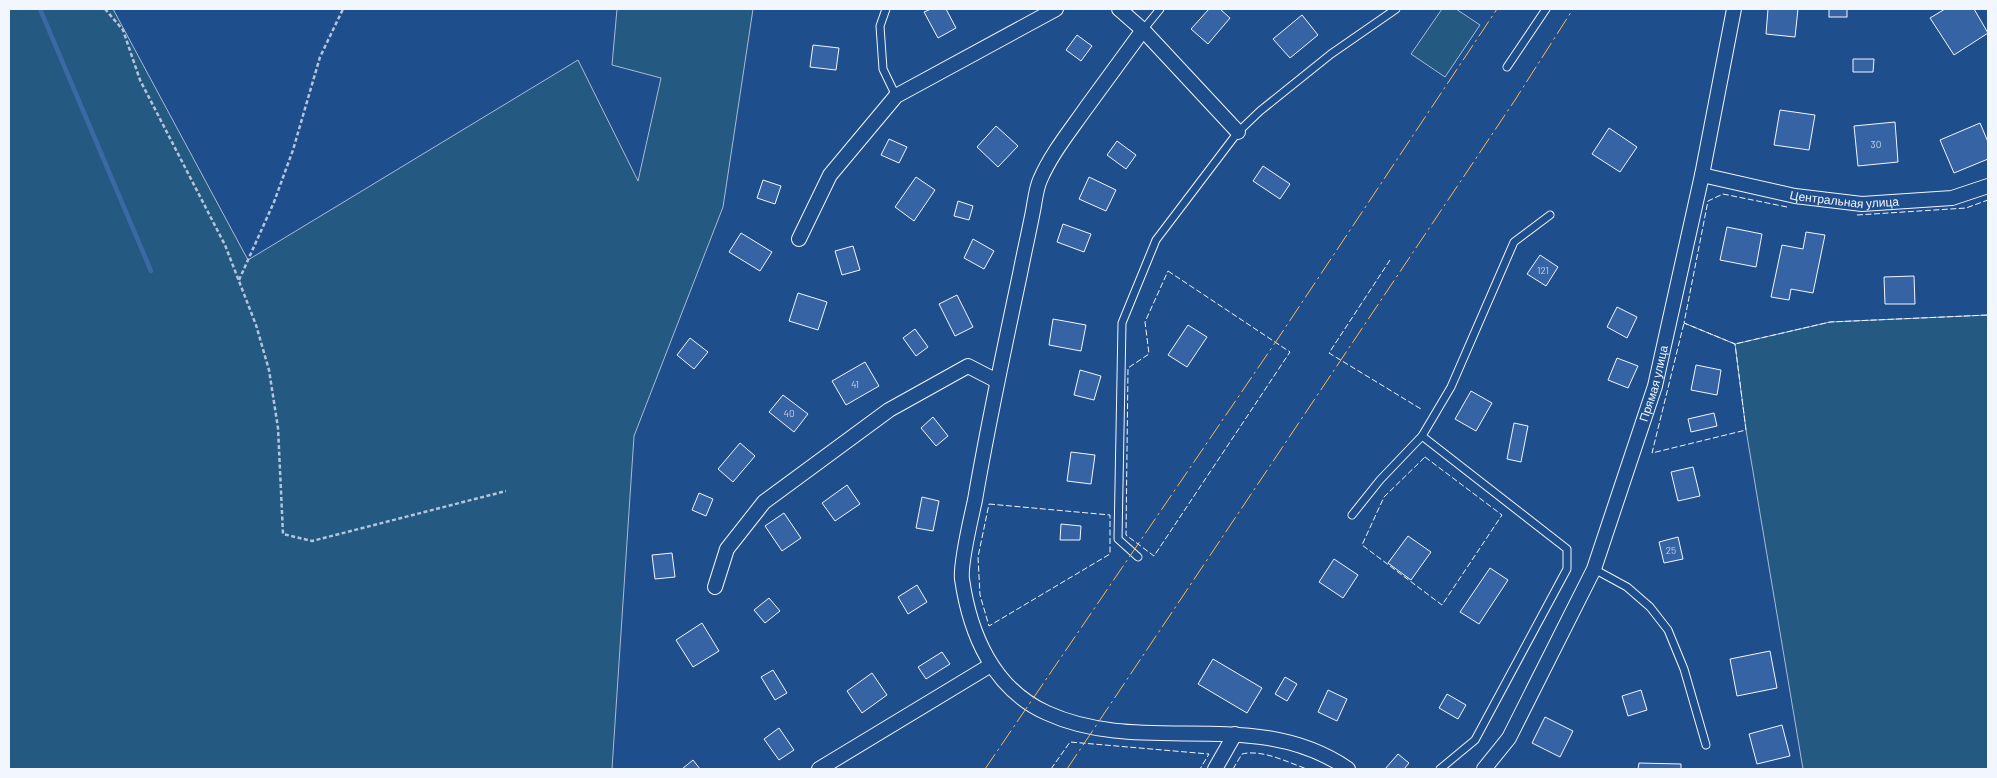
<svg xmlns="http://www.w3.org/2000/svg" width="1997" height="778" viewBox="0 0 1997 778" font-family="Barlow,sans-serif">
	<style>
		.green { fill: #245a82; stroke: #a8bbd7 }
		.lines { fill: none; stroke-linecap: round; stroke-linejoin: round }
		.stream { stroke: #3b69a3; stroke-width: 4.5 }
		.building { fill: #3563a3; stroke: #f2f6ff }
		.service-casing { stroke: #f2f6ff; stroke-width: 9 }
		.minor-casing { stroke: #f2f6ff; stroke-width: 16 }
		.path { stroke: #b3c4dc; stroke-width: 2.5; stroke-dasharray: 4 2.5; stroke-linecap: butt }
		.service { stroke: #1f4e8c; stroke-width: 7 }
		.minor { stroke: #1f4e8c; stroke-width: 14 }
		.fence { stroke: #f2f6ff; stroke-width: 1; stroke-dasharray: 6 2.5; stroke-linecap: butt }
		.power { stroke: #ffb74d; stroke-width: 1; stroke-dasharray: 18 4 2.5 4; stroke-linecap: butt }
		.labels { text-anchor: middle; stroke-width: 4; stroke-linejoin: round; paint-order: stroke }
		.number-label { font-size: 10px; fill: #c3d1e8 }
		.street-label { font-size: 12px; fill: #f2f6ff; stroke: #1f4e8c }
	</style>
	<rect width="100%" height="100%" fill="#1f4e8c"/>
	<g class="green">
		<polygon points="9,9 113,9 248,260 578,60 638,181 661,78 612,65 617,9 753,9 723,207 634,436 612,769 9,769"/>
		<polygon points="1442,9 1456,9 1480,25 1445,77 1411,54"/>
		<polygon points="1988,315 1988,769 1803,769 1746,430 1735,344 1830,322"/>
	</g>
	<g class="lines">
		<polyline class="stream" points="40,9 151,271"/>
	</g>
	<g class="building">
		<polygon points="931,9 946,9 956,28 938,38 924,12"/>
		<polygon points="1209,9 1220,9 1230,18 1208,44 1191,29"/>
		<polygon points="1768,9 1798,9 1795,37 1766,34"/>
		<rect x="1829" y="9" width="18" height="8"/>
		<polygon points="1945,9 1974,9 1988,33 1954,55 1930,18"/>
		<polygon points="1302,15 1318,35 1290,58 1273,39"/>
		<polygon points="1077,35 1092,46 1081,61 1066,50"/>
		<polygon points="813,45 839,48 836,70 810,67"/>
		<polygon points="1853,59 1874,59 1873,72 1853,72"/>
		<polygon points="1780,110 1815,115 1809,150 1774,145"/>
		<polygon points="1895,122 1898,162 1858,166 1854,126"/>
		<polygon points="1980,123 1988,142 1988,159 1954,173 1940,140"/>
		<polygon points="996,126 1018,146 998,167 977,147"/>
		<polygon points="1609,128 1637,147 1620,172 1592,154"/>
		<polygon points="889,139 907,147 899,163 881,155"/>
		<polygon points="1117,141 1136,155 1126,169 1107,155"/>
		<polygon points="1263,166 1290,184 1280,199 1253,181"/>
		<polygon points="916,177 935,190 914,221 895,207"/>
		<polygon points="1089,177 1116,190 1106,211 1079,199"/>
		<polygon points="763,180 781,186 775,204 757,198"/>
		<polygon points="958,201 973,206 969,220 954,216"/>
		<polygon points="1063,224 1091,234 1084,252 1057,242"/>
		<polygon points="1727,227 1762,234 1756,267 1720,260"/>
		<polygon points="1806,232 1825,235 1813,293 1791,289 1789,300 1771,297 1782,245 1803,249"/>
		<polygon points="741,233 772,252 760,271 729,252"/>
		<polygon points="973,239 994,251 984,269 964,258"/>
		<polygon points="853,246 860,270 842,275 835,251"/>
		<polygon points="1540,255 1558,267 1546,286 1527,274"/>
		<polygon points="1914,276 1915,304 1885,304 1884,277"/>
		<polygon points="798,293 827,302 818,330 789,321"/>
		<polygon points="957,295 973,327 955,336 939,304"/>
		<polygon points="1617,307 1637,317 1627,338 1607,327"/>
		<polygon points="1053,319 1086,325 1081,351 1049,345"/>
		<polygon points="1188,325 1207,337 1187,367 1168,355"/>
		<polygon points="915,329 928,347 916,356 903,338"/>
		<polygon points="690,338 708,352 694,369 677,355"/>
		<polygon points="1617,358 1638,366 1628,388 1608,380"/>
		<polygon points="865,362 879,386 846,405 832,381"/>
		<polygon points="1696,365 1721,370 1717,395 1691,390"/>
		<polygon points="1080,370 1101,376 1094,400 1074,395"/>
		<polygon points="1471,391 1492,403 1476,431 1455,419"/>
		<polygon points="783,395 808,414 794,432 769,412"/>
		<polygon points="1714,413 1717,426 1691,432 1688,419"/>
		<polygon points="933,417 948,436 936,446 921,428"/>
		<polygon points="1514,423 1528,426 1521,462 1507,459"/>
		<polygon points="740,443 755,456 733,482 718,469"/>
		<polygon points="1071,452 1095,455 1091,484 1067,481"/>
		<polygon points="1693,467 1700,496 1678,501 1671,472"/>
		<polygon points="847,485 860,504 835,521 822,503"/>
		<polygon points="699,493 713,499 706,516 692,510"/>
		<polygon points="922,497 939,501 933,531 916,528"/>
		<polygon points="784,513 801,538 782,551 765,526"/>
		<polygon points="1061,524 1081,526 1080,540 1060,540"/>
		<polygon points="1408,536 1431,552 1411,580 1388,563"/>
		<polygon points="1678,537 1683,559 1664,563 1659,542"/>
		<polygon points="672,553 675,577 655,579 652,555"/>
		<polygon points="1334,559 1358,575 1343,598 1319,582"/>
		<polygon points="1490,568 1508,580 1479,624 1460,612"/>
		<polygon points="917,585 927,602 908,614 898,597"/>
		<polygon points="769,598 780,611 765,623 754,610"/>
		<polygon points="702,623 719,651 693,667 676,640"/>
		<polygon points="1770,651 1777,688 1737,696 1730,659"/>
		<polygon points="942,652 950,664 926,679 918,667"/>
		<polygon points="1213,659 1262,688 1247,713 1198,684"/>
		<polygon points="773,670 787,693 775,700 761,677"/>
		<polygon points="872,673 887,695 862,713 847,691"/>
		<polygon points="1285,677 1297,684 1287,701 1275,694"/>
		<polygon points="1328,690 1347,699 1337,721 1318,712"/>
		<polygon points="1641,690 1647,710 1628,716 1622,696"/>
		<polygon points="1447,694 1466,705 1458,719 1439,708"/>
		<polygon points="1545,717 1573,731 1560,757 1532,743"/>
		<polygon points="1782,725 1790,756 1757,764 1749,734"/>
		<polygon points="779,728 794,750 779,760 764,739"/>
		<polygon points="1398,754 1409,763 1404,769 1385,769"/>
		<polygon points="693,760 700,769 682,769"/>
		<polygon points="1639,763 1681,764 1681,769 1638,769"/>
	</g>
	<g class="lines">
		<g class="service-casing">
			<g id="service">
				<polyline points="886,9 880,26 883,69 896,96"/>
				<polyline points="1143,30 1160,9"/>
				<polyline points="1507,67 1546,9"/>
				<polyline points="1352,515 1380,480 1422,436"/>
				<polyline points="1138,557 1118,539 1122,323 1156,240 1238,132 1260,111 1331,54 1396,9"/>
				<polyline points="1594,569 1627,587 1650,607 1668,630 1684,669 1706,745"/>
				<polyline points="1440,769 1475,740 1567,569 1567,549 1422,436 1451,387 1514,242 1550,215"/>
			</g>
		</g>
		<g class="minor-casing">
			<g id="minor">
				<polyline points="1119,9 1143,30 1238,132"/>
				<path d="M1143 30C1124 56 1105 82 1086 108 1070 131 1051 154 1040 180 1036 189 1035 201 1033 211 1029 232 1024 253 1020 274 1004 349 988 424 975 500 971 519 960 563 962 579 970 634 993 689 1047 713 1143 757 1256 705 1348 769"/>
				<path id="s1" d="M1702 175 1795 196 1862 204 1952 198 1988 186"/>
				<polyline points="799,239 830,175 896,96 1056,9"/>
				<polyline points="715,587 727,549 764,502 889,410 968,366 997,381"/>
				<polyline points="819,769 991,665"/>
				<polyline points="1215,769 1235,734"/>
				<path id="s2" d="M1484 769 1509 738 1594 569 1655 386 1702 175 1734 9"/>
			</g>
		</g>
		<g class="path">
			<polyline points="105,9 123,30 140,80 225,245 256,325 269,370 278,428 283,534 312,541 506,491"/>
			<polyline points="239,280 274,202 293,150 320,57 343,9"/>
		</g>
		<use href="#service" class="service"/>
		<use href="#minor" class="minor"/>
		<g class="fence">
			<polyline points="1787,207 1723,194 1708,201 1684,323 1735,344 1830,322 1988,315"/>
			<polyline points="1857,215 1966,208 1988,200"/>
			<polyline points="1390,260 1329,353 1421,409"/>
			<polygon points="1168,271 1290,352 1154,556 1126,535 1128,368 1149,354 1145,322"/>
			<polygon points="1684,323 1735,344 1746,430 1652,453"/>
			<polygon points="1425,457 1502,515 1442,605 1362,545 1384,497"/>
			<polygon points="989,504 1110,515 1110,554 989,626 980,595 978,557"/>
			<polyline points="1051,769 1070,742 1209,754 1200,769"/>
			<path d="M1233 769 1242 754C1262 749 1287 762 1307 769"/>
		</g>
		<g class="power">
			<polyline points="985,769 1277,340 1497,9"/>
			<polyline points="1067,769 1515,100 1573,9"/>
		</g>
	</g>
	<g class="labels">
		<g class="number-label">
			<text x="1876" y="148">30</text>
			<text x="1543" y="274">121</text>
			<text x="855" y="388">41</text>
			<text x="789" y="417">40</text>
			<text x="1671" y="554">25</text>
		</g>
		<g class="street-label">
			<text dy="4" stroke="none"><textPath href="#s1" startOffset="145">Центральная улица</textPath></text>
			<text dy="4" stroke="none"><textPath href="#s2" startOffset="424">Прямая улица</textPath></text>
		</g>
	</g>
	<rect width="1997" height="778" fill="none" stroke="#f2f6ff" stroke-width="20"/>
</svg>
